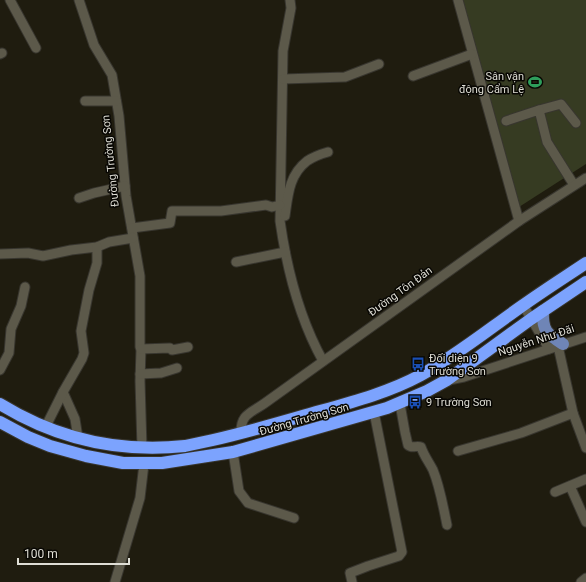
<svg xmlns="http://www.w3.org/2000/svg" width="586" height="582" viewBox="0 0 586 582" font-family="Roboto,sans-serif">
	<style>
		.green { fill: #363b22 }
		.lines { fill: none; stroke-linecap: round; stroke-linejoin: round }
		.minor-casing { stroke: #38362f; stroke-width: 11 }
		.major-casing { stroke: #38362f; stroke-width: 14 }
		.highway-casing { stroke: #38362f; stroke-width: 14 }
		.minor { stroke: #5c594a; stroke-width: 9 }
		.major { stroke: #6f85b6; stroke-width: 12 }
		.highway { stroke: #7ca3fe; stroke-width: 12 }
		.labels { text-anchor: middle; stroke-width: 3; stroke-linejoin: round; paint-order: stroke }
		.poi-label { font-size: 11px; fill: #dfded5; stroke: #080703; text-anchor: start }
		.street-label { font-size: 11px; fill: #dfded5; stroke: #080703 }
	</style>
	<rect width="100%" height="100%" fill="#1f1c0f"/>
	<polygon class="green" points="460,0 586,0 586,164 519,207"/>
	<g class="lines">
		<g class="minor-casing">
			<g id="minor">
				<polyline points="10,0 36,48"/>
				<polyline points="79,0 94,45 112,75 119,116 126,196 140,276 140,347 141,349 140,381 142,448"/>
				<path d="M290 0 291 8 283 51 280 221C287 270 299 318 323 361"/>
				<polyline points="458,0 519,221"/>
				<polyline points="0,54 2,53"/>
				<polyline points="413,76 472,54"/>
				<polyline points="283,79 345,77 379,64"/>
				<polyline points="85,101 116,101"/>
				<polyline points="539,110 561,104 576,123"/>
				<polyline points="506,121 539,110 547,142 574,185"/>
				<polyline points="79,198 94,193 125,186"/>
				<path d="M285 216C288 195 289 175 307 161 313 157 321 154 328 152"/>
				<polyline points="132,228 170,223 172,211 221,211 266,205 272,207 280,205"/>
				<polyline points="0,254 28,253 43,256 71,250 97,247 109,242 133,238"/>
				<polyline points="236,262 285,252"/>
				<polyline points="523,305 549,349"/>
				<polyline points="558,346 573,413 586,448"/>
				<polyline points="141,349 170,348 172,350 188,347"/>
				<polyline points="0,370 9,353 11,329 21,306 25,287"/>
				<polyline points="140,374 161,373 177,368"/>
				<polyline points="449,380 464,377 586,337"/>
				<polyline points="63,392 75,419 78,438"/>
				<path d="M400 404 405 432 408 445C412 449 417 445 421 447 424 456 429 462 433 470 440 487 443 506 447 525"/>
				<polyline points="45,428 63,392 82,359 84,353 81,331 89,290 97,263 97,247"/>
				<path d="M241 434C240 414 251 413 265 403L519 221 586 178"/>
				<polyline points="458,451 521,433 573,413"/>
				<polyline points="233,452 239,491 248,503 294,518"/>
				<polyline points="570,486 586,522"/>
				<polyline points="555,492 586,479"/>
				<polyline points="115,582 140,498 144,464"/>
				<polyline points="352,582 350,573 368,566 399,556 402,552 374,412"/>
				<polyline points="581,582 586,578"/>
			</g>
		</g>
		<g class="major-casing">
			<path id="major" d="M543 311C542 331 547 334 563 344"/>
		</g>
		<g class="highway-casing">
			<g id="highway">
				<path d="M0 404C57 439 118 453 185 446 194 444 204 442 213 440 244 433 275 424 306 415 345 404 386 394 421 375 457 355 489 329 522 306 543 291 565 277 586 263"/>
				<polyline points="0,422 28,437 50,446 86,456 123,463 162,463 233,452 387,408 427,391 447,380 531,319 586,282"/>
			</g>
		</g>
		<use href="#minor" class="minor"/>
		<use href="#major" class="major"/>
		<use href="#highway" class="highway"/>
	</g>
	<defs>
		<g id="stadium-bare" transform="scale(1.08)"><path d="M0-5a6.5 5 0 1 0 0 10a6.5 5 0 1 0 0-10ZM-3.5-1.8h7v3.6h-7Z" fill="#2e9e5b" stroke="#080703" stroke-width="2.5" paint-order="stroke"/></g>
		<g id="bus-bare" transform="scale(1.08)"><path d="M-5-6H5V4H4V6H2V4H-2V6H-4V4H-5ZM-3.5-4V0h7V-4ZM-3.5 1.2v1.5H-2V1.2ZM2 1.2v1.5H3.5V1.2Z" fill="#1a4fb4" stroke="#080703" stroke-width="2.5" paint-order="stroke"/></g>
	</defs>
	<g fill-rule="evenodd">
		<use href="#stadium-bare" x="535" y="82"/>
		<use href="#bus-bare" x="418" y="364"/>
		<use href="#bus-bare" x="415" y="402"/>
	</g>
	<g class="labels">
		<g class="poi-label">
			<text x="524" y="80" text-anchor="end">Sân vận<tspan x="524" dy="13">động Cẩm Lệ</tspan></text>
			<text x="429" y="362">Đối diện 9<tspan x="429" dy="13">Trường Sơn</tspan></text>
			<text x="426" y="406">9 Trường Sơn</text>
		</g>
		<g class="street-label">
			<text transform="translate(110 161) rotate(-96)" y="4">Đường Trường Sơn</text>
			<text transform="translate(400 291) rotate(-36)" y="4">Đường Tôn Đản</text>
			<text transform="translate(536 340) rotate(-18)" y="4">Nguyễn Như Đãi</text>
			<text transform="translate(304 419) rotate(-16)" y="4">Đường Trường Sơn</text>
		</g>
	</g>
	<path d="M18 558v6h111v-6" fill="none" stroke="#dfded5" stroke-width="2"/>
	<text x="24" y="558" font-size="12" fill="#dfded5" stroke="#080703" stroke-width="3" paint-order="stroke">100 m</text>
</svg>
